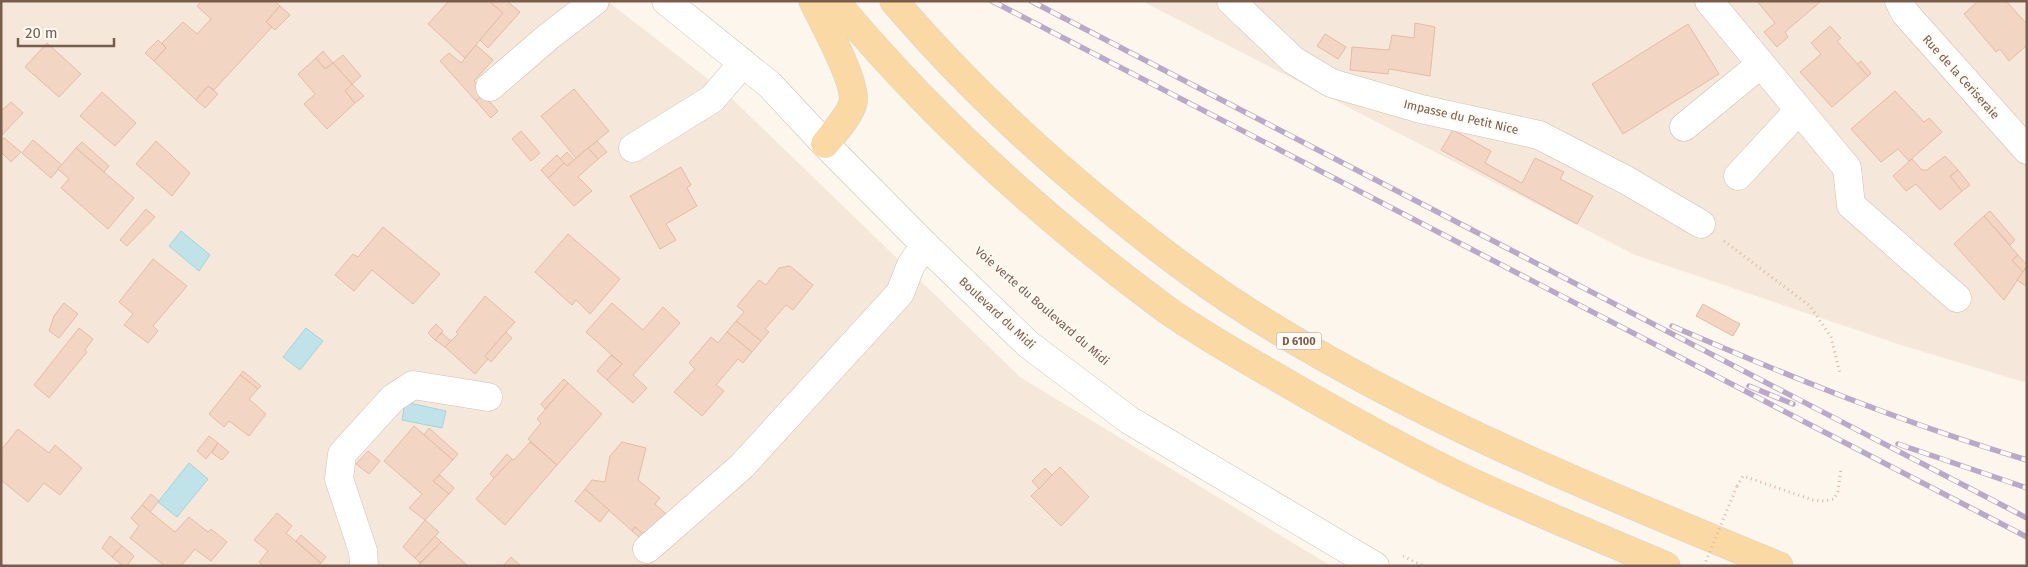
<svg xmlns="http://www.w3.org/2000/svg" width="2028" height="567" viewBox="0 0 2028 567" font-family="'Fira Sans',sans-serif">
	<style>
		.residential { fill: #f5e8da }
		.water { fill: #bfe3e8; stroke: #a5d3da }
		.building { fill: #f3d5c3; stroke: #e6bba3 }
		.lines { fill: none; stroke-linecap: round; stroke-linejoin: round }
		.minor-casing { stroke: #d1beb0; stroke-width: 29 }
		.major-casing { stroke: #dad1cd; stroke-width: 29 }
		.path { stroke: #d9b8a5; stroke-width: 3; stroke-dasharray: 1 4; stroke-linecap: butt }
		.minor { stroke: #fff; stroke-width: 28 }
		.major { stroke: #fbd9a5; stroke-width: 28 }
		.rail-casing { stroke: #b9a8c9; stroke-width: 5.5 }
		.rail { stroke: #fffaf3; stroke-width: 4; stroke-dasharray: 11; stroke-linecap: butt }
		.path-bridge { stroke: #d9b8a5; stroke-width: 3; stroke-dasharray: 1 4; stroke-linecap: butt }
		.labels { text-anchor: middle; stroke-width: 4; stroke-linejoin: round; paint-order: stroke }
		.shield { fill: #fffaf3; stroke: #a28b7f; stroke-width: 1 }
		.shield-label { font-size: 11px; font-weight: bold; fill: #7a5c4d }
		.street-label { font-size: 12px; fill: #7a5c4d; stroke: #fffaf3 }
	</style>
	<rect width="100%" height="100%" fill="#fdf6ec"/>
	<g class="residential">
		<polygon points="1,1 607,1 725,92 1020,377 1331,566 1,566"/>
		<polygon points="1142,1 2027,1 2027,383 1901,345 1635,255"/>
	</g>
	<g class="water">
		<polygon points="181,231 210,255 199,271 169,246"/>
		<polygon points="306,328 323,341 300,370 283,357"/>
		<polygon points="405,402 446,411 442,428 402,420"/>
		<polygon points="189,463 208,479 177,517 158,502"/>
	</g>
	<g class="building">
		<polygon points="202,1 275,1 280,6 266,22 272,27 214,90 208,86 196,100 154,61 166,48 162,43 183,22 197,34 211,19 197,6"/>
		<polygon points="449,1 489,1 503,13 465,58 428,24"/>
		<polygon points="489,1 507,1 520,12 488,48 480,40 503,13"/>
		<polygon points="1757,1 1819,1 1820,2 1785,32 1788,37 1777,47 1764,32 1775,23"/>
		<polygon points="1978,1 2006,1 2027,24 2027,45 2009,61 2000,49 1996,52 1964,14"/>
		<polygon points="280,6 290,15 275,30 266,22"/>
		<polygon points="1415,23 1435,27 1430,76 1389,69 1388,74 1350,70 1352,47 1389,50 1392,35 1414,38"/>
		<polygon points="1688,24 1719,74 1623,134 1592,84"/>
		<polygon points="1830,26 1841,38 1837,41 1868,76 1832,107 1800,72 1821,54 1811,43"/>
		<polygon points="1325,34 1346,47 1338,59 1317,46"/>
		<polygon points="158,40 166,48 154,61 145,53"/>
		<polygon points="47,43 81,74 59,97 25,67"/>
		<polygon points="476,45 493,60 474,81 485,92 476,101 440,61 449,53 461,63"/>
		<polygon points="323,51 333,63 325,69 316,58"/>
		<polygon points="343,55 361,76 352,84 333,63"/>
		<polygon points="316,58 325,69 333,63 352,84 345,91 355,103 327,129 304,104 315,94 298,74"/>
		<polygon points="1861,61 1871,73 1868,76 1857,64"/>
		<polygon points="352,84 364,96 355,103 345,91"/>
		<polygon points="208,86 218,94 205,108 196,100"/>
		<polygon points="574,89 609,131 576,158 541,116"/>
		<polygon points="1895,91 1924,122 1929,118 1942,132 1909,161 1898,149 1881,162 1851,129"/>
		<polygon points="102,92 136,123 115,146 80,116"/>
		<polygon points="483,94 498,111 491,118 476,101"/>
		<polygon points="11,102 23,113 2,135 1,111"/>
		<polygon points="1453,130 1491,151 1485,163 1522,183 1535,158 1564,172 1560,179 1593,196 1577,224 1441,150"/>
		<polygon points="521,131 540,153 531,161 512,139"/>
		<polygon points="4,138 21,152 11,162 1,152 1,140"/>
		<polygon points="33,140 62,165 51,178 22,153"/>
		<polygon points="156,141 190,173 172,196 136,164"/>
		<polygon points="597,141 607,152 598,159 588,148"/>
		<polygon points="82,142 109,166 104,172 76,148"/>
		<polygon points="76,148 134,198 108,229 61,188 69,179 58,169"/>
		<polygon points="588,148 598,159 578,177 592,191 574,206 548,178 564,163 567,166"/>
		<polygon points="567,152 574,160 567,166 560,159"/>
		<polygon points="557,155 564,163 548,178 541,170"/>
		<polygon points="1945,156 1958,170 1950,176 1962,191 1940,210 1916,184 1906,191 1893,176 1912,159 1922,170 1927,170"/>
		<polygon points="681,167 691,185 687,188 697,206 666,224 676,240 660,249 630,196"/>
		<polygon points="1958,170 1970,185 1962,191 1950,176"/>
		<polygon points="146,209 155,217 127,246 120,240"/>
		<polygon points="1990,211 2015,240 2010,245 1984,216"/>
		<polygon points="1984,216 2018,255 2012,260 2023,272 2004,300 1954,244"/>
		<polygon points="383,227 440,274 413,304 372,270 354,291 335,275 353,254 358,257"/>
		<polygon points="568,234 620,279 590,314 576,300 572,305 535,272"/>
		<polygon points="2018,255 2027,265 2023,272 2012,260"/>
		<polygon points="153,259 187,286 153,326 158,331 148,343 124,325 133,314 119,302"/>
		<polygon points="790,266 813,285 793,310 786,305 765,329 769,332 761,341 736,321 744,312 737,306 759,280 766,285 779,268"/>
		<polygon points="2027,266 2027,287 2017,280"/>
		<polygon points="485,296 515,322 485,356 488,359 475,374 445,347 458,334 456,332"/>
		<polygon points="64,303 78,314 59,338 49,331 54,316"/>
		<polygon points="612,303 643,330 663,307 680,323 633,375 647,388 633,403 607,380 622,364 586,332"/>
		<polygon points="1703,304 1740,324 1733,336 1696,316"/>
		<polygon points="736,321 761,341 752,352 727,332"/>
		<polygon points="436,324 443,331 435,340 428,333"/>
		<polygon points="79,328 93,339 85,350 87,352 49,398 34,385"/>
		<polygon points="506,332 512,338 491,362 485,356"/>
		<polygon points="727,332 752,352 743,363 738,359 716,385 724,391 702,416 674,392 695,369 689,363 711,337 718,343"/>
		<polygon points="442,333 451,341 445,347 435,340"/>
		<polygon points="611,355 622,364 607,380 597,371"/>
		<polygon points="243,371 261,386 258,389 240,375"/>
		<polygon points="240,375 258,389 249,399 266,414 249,436 229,421 224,427 209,414"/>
		<polygon points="564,379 568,383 545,409 541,404"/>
		<polygon points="568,383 602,414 557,465 528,439 541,423 537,419"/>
		<polygon points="414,426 453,460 433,481 449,494 425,520 409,508 422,494 384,461"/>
		<polygon points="429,428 458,454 453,460 424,435"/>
		<polygon points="18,429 49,453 55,445 82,468 60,495 44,483 28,502 1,480 1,450"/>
		<polygon points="209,436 218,443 206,459 197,451"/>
		<polygon points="530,442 557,465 505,525 476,499 494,478 512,459 514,460"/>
		<polygon points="622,442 646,448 638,480 660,498 655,504 667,515 647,537 635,527 632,531 585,489 592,480 605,482 610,456"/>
		<polygon points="218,443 229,452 222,460 212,453"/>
		<polygon points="368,451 380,461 369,474 356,464"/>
		<polygon points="507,454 512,459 494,478 490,474"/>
		<polygon points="1060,467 1089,497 1061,526 1031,496"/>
		<polygon points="1045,468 1052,475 1039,489 1032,481"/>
		<polygon points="440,475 454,488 449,494 433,481"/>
		<polygon points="585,489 609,510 600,522 575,501"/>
		<polygon points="151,494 159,501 150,512 142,505"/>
		<polygon points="142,505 175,532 189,517 208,532 211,529 227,542 211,561 195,549 181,566 165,566 130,538 139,526 131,518"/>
		<polygon points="277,513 292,526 286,533 321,563 318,566 263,566 259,562 268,551 254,540"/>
		<polygon points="425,520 439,532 415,558 403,547"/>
		<polygon points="635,527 647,537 644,541 632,531"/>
		<polygon points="301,535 326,557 321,563 296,541"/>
		<polygon points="110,536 122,546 112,557 102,548"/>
		<polygon points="435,536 441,542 420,563 415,558"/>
		<polygon points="441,542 468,566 418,566"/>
		<polygon points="122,546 134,556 127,566 123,566 112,557"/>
		<polygon points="511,557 521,566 503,566"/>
	</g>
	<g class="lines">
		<g class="minor-casing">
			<g id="minor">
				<polyline points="666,1 770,85 825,144 925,245 1029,345 1129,420 1375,566"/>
				<polyline points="1231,1 1293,60 1331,83 1421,109 1539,135 1626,180 1701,224"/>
				<polyline points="1709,1 1847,168 1851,205 1957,298"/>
				<polyline points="1899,1 1905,13 2027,150"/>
				<polyline points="490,87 548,37 595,1"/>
				<polyline points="1684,127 1761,64"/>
				<polyline points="633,148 712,99 743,63"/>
				<polyline points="1738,176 1799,110"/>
				<polyline points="647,549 742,466 900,293 911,265 925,245"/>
				<polyline points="364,566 363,551 339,479 342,454 393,398 413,385 488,397"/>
			</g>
		</g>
		<g class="major-casing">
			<g id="major">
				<path d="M813 1C823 22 857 82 853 102 851 114 833 134 825 144"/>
				<path d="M835 1C932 118 1045 220 1167 310 1204 336 1245 359 1285 382 1345 417 1406 451 1469 481 1534 511 1600 538 1666 566"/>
				<path d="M894 1C951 68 1013 128 1080 185 1135 231 1190 275 1250 313 1416 418 1599 492 1779 566"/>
			</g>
		</g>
		<g class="path">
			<polyline points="1724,241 1810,306 1831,337 1840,374"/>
			<polyline points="1737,486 1743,476 1813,500 1824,501 1834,499 1838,491 1841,469"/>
			<polyline points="1403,556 1423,566"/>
		</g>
		<use href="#minor" class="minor"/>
		<use href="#major" class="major"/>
		<g class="rail-casing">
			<g id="rail">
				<polyline points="992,1 2027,537"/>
				<polyline points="1031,1 2027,518"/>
				<path d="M1672 326C1788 376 1906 424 2027 460"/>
				<polyline points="1749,386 1793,404"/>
				<polyline points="1898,444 2027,488"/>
			</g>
		</g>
		<use href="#rail" class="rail"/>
		<polyline class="path-bridge" points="1704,566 1737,486"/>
	</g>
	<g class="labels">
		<rect class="shield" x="1276.5" y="332.5" width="45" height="17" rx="4"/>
		<g class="shield-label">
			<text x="1299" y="345">D 6100</text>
		</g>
		<g class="street-label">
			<text transform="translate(1961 77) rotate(48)" y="4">Rue de la Ceriseraie</text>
			<text transform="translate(1461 117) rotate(13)" y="4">Impasse du Petit Nice</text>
			<text transform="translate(1042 306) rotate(41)" y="4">Voie verte du Boulevard du Midi</text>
			<text transform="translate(997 313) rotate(43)" y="4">Boulevard du Midi</text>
		</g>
	</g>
	<rect width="2028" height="567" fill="none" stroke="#7a5c4d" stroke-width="5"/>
	<path d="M18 38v8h96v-8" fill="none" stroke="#7a5c4d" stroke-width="2.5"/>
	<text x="25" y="38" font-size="15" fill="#7a5c4d" stroke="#fffaf3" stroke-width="4" paint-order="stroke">20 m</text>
</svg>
